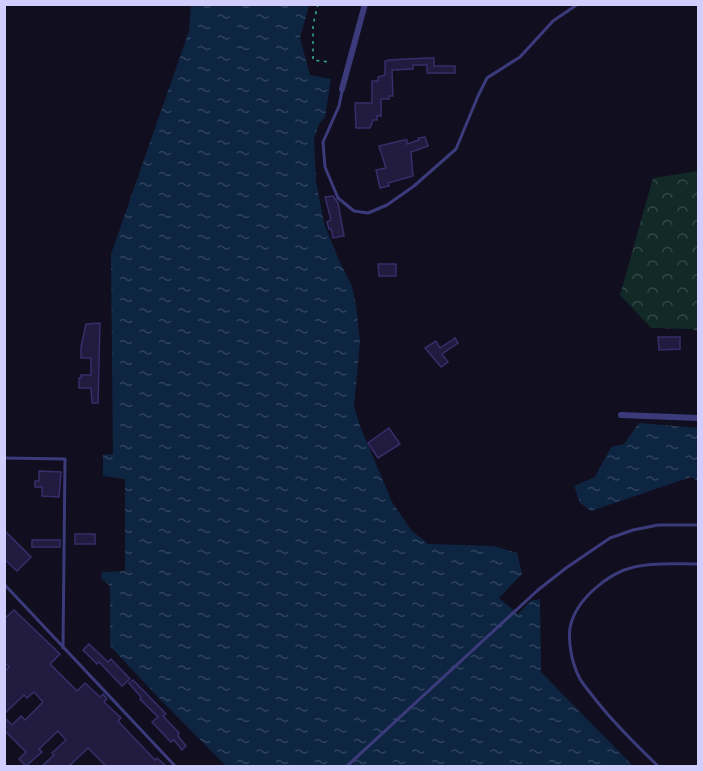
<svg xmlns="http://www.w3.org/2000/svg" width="703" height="771" viewBox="0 0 703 771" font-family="'Golos Text',sans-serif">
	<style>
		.forest { fill: url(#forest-crowns) }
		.water { fill: url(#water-ripples) }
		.building { fill: #201b3f; stroke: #372e6a; stroke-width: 1.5 }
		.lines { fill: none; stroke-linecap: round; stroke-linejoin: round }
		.path { stroke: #33ab9f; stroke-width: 1.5; stroke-dasharray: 3 4.5; stroke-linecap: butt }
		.service { stroke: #3b3b7c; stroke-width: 3 }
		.minor { stroke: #3b3b7c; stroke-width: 6 }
	</style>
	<defs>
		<pattern id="forest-crowns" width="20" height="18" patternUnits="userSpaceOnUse" patternTransform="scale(1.5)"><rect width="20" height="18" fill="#112927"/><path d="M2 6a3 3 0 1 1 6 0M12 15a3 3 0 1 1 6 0" fill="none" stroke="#334747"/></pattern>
		<pattern id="water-ripples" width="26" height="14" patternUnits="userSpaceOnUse" patternTransform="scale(1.5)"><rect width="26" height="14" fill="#0e2542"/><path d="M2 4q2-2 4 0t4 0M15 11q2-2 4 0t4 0" fill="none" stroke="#30435e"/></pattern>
	</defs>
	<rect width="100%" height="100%" fill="#100e1f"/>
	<polygon class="forest" points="698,171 698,332 692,329 651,328 620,295 653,178"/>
	<g class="water">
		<polygon points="191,5 309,5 300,38 310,75 331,79 325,117 319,124 314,139 316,181 324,223 339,260 352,286 356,305 360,342 354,406 360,426 392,502 412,531 428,544 494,546 517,553 522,574 499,598 518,614 530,601 540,599 541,672 633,766 226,766 156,695 110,646 110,586 101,578 102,572 125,571 125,479 103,476 103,455 113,454 111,254 189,31"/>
		<polygon points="639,423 698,428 698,481 691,477 591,511 580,503 574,486 595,477 611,447 624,444"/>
	</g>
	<g class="building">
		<polygon points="428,58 434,58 434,66 455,66 455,73 427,73 427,65 413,65 413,69 392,70 393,96 389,96 389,99 381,99 381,116 377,116 377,120 373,120 370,128 356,128 355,103 372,103 372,81 378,81 378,77 385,75 385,61 388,61 388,60"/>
		<polygon points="425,137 428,146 411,152 413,176 388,183 389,186 380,188 376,170 386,168 379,146 404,140 407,140 407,144 419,140 418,138"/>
		<polygon points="333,196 338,203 344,236 333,238 331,229 329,229 327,222 331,220 325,197"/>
		<polygon points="378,264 396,264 396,276 379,276"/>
		<polygon points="100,323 98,403 92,403 91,388 79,388 79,378 81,378 81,375 91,375 91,358 81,358 81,347 86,324"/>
		<polygon points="658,337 680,337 680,349 659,350"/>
		<polygon points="455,338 458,343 442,354 448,362 441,367 425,348 436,341 440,348"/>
		<polygon points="389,428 400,444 378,458 368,443"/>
		<polygon points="39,471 61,472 59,497 42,496 42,487 35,487 35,481 39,481"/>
		<polygon points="4,530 31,557 17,571 4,559"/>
		<rect x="75" y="534" width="20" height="10"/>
		<rect x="32" y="540" width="28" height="7"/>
		<polygon points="14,610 60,654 50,664 77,691 85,683 100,697 103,694 107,699 104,702 121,718 118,721 155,760 157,758 166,766 106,766 88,748 69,766 42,766 54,755 52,753 66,740 58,731 39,749 42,752 26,766 19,759 26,752 4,730 4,717 12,725 21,716 25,720 43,702 34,692 27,698 24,695 4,714 4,672 9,667 4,662 4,619"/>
		<polygon points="89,644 108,662 111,659 130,679 122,686 99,662 97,664 83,650"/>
		<polygon points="133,680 166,714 163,716 179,733 178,736 186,746 182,750 174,740 171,742 167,738 152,722 158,717 140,699 141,697 129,683"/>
	</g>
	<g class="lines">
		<polyline class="path" points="318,4 313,25 313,60 329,62"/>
		<g class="service">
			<polyline points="342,91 339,106 323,142 325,167 338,198 354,211 368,213 387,205 414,186 456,149 478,96 487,78 520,57 553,21 578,4"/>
			<polyline points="4,458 65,459 63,648"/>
			<polyline points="4,584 175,766"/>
			<polyline points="347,766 538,590 566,568 610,538 633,530 658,525 698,525"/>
			<path d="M658 766C636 745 614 723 595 699 590 692 583 685 579 677 572 663 568 643 570 628 575 600 608 573 634 567 655 562 678 564 698 564"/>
		</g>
		<g class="minor">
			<polyline points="342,89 365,4"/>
			<polyline points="621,415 698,418"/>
		</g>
	</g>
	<rect width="703" height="771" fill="none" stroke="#d1cefd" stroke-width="12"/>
</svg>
